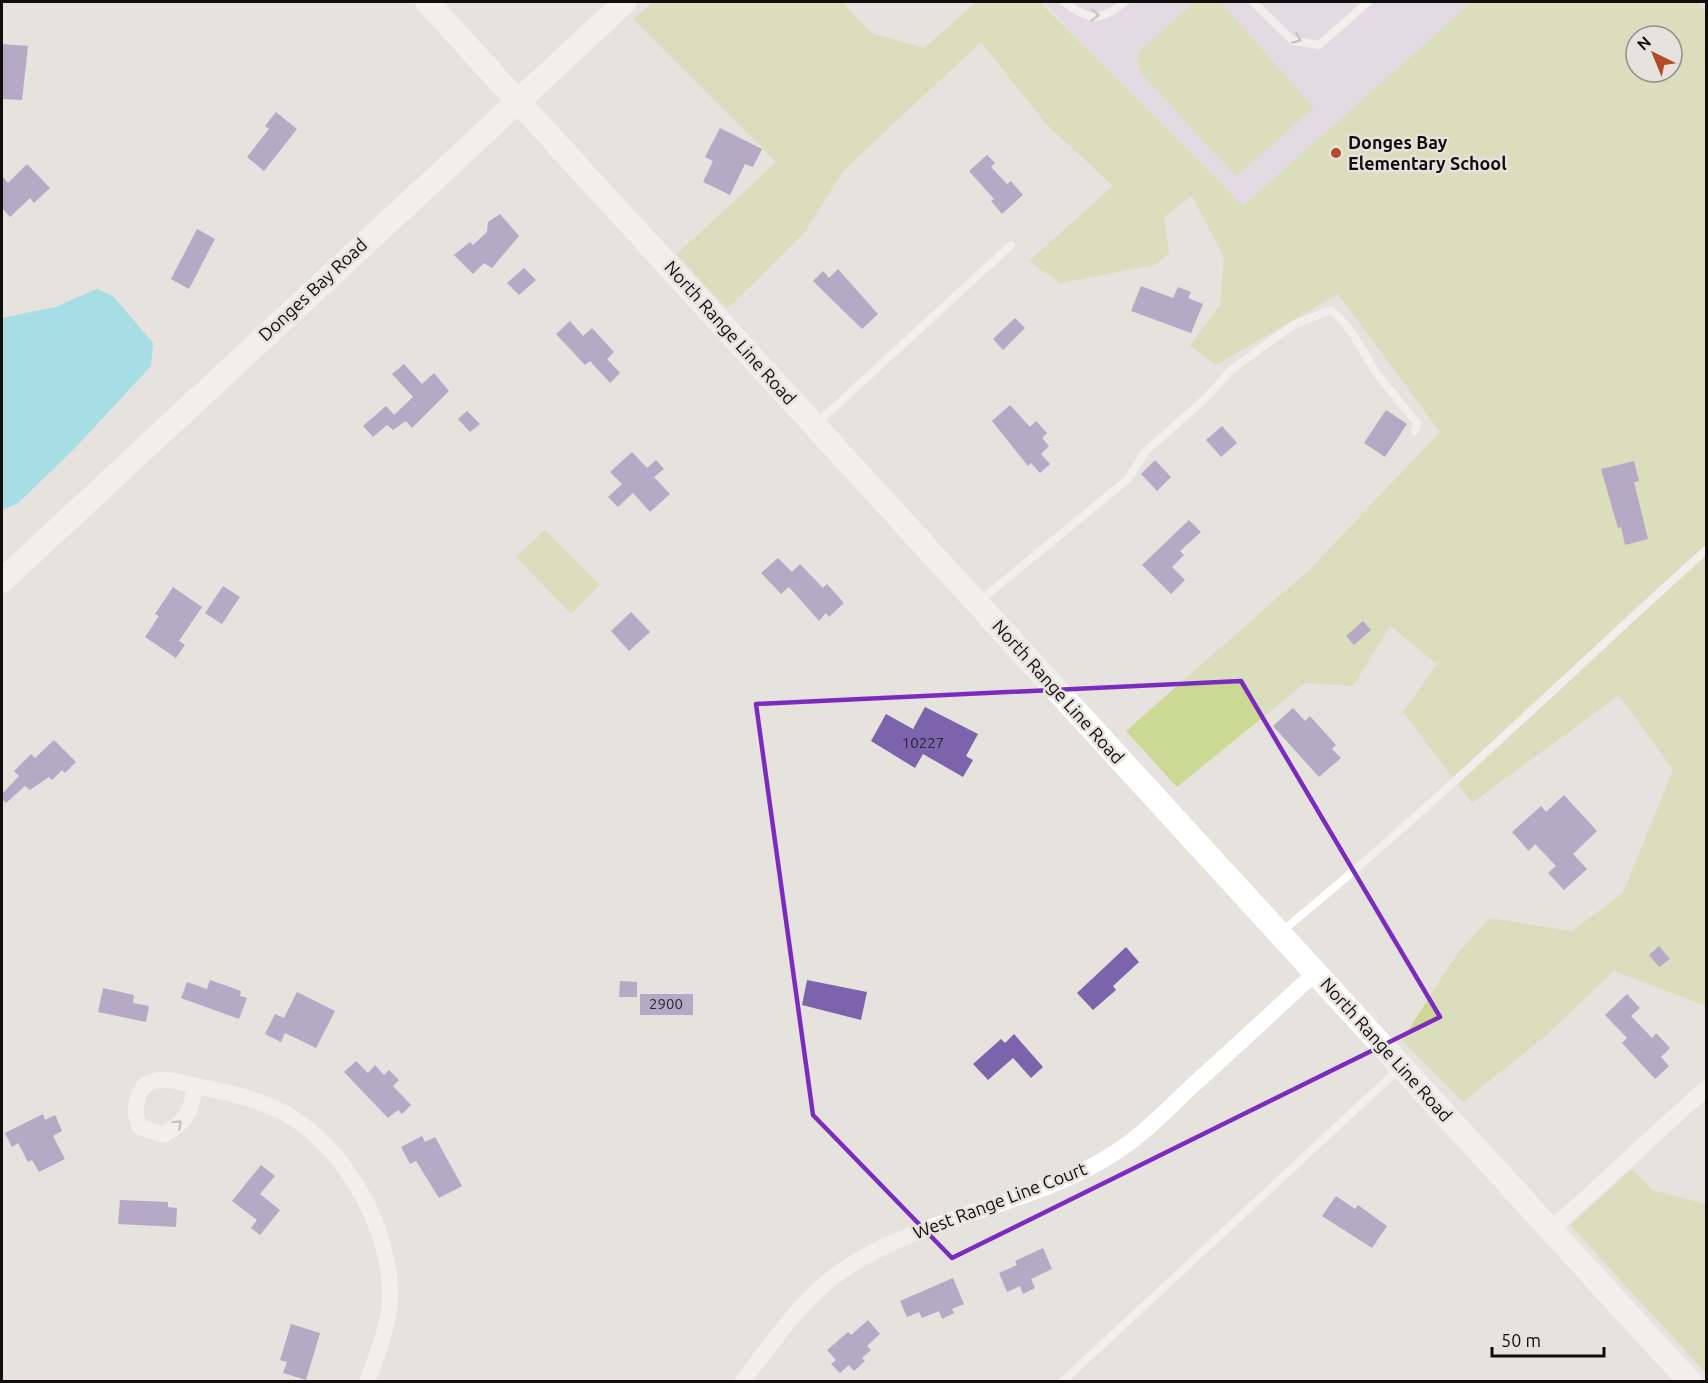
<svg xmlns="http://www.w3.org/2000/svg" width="1708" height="1383" viewBox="0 0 1708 1383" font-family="Ubuntu,sans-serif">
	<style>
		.education { fill: #e0d3e7 }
		.green { fill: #ccd994; fill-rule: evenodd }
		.water { fill: #5cd7ee }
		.building { fill: #7c64ac }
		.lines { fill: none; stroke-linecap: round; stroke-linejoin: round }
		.lane { stroke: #fff; stroke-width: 8 }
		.street { stroke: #fff; stroke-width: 16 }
		.secondary { stroke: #fff; stroke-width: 24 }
		.oneway { stroke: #9f9f9e }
		.marked { fill: none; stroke: #7b2cbf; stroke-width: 4.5; stroke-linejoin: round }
		.poi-dot { fill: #b34a28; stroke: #e6e2dd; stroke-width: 2 }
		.labels { text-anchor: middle; stroke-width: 5; stroke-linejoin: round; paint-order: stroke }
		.number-label { font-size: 15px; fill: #2b2435 }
		.poi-label { font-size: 18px; font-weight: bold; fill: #100e0d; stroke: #e6e2dd; text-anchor: start }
		.street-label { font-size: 18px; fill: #100e0d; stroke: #e6e2dd }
	</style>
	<rect width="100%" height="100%" fill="#e6e2dd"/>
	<polygon class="education" points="1044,2 1655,2 1322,304"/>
	<g class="green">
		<path d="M654 2H842L871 33 924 48 976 2H1040L1243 206 1472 2H1697L1706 12V1006L1614 971 1542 1039 1463 1102 1402 1040 1457 954 1490 918 1572 931 1623 893 1673 770 1619 695 1472 803 1403 712 1437 664 1390 626 1353 686 1305 683 1177 787 1126 731 1310 569 1440 432 1338 294 1216 365 1190 346 1220 305 1224 257 1192 196 1164 217 1169 253 1154 265 1061 283 1029 261 1113 186 1045 123 981 42 844 170 804 233 727 309 677 254 776 162 633 19ZM1636 36H1672V72H1636Z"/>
		<polygon points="1194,2 1220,2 1314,108 1236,176 1139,71 1138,53"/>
		<polygon points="545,530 600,585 571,614 516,557"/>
		<polygon points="1632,1169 1652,1190 1706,1204 1706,1373 1570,1225"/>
	</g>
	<polygon class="water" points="97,289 113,296 153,343 151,366 74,449 18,503 2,510 2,318 55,307"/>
	<g class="building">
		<polygon points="2,44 28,46 22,100 2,99"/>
		<polygon points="276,112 297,129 264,171 247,157 269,129 265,126"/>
		<polygon points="720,128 762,149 753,167 745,164 730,195 703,182 713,161 705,157"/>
		<polygon points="987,155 995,163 991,167 1007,184 1011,181 1023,195 1002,214 991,201 994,199 969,171"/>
		<polygon points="27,164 50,188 34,203 30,198 10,217 2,208 2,176 8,183"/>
		<polygon points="500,214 519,236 492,268 484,263 473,274 454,255 470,242 473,245 487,232 488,222"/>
		<polygon points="197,229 215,239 189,289 171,279"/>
		<polygon points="524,268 536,280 519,295 507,283"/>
		<polygon points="838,269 878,314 862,329 813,281 823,271 829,278"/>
		<polygon points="1141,286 1173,298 1178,287 1191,292 1188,298 1203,304 1191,333 1131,311"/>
		<polygon points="1015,318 1025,328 1003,350 993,339"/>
		<polygon points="570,321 583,336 592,328 614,352 607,359 620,373 610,383 590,361 585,365 556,334"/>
		<polygon points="404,364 422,384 434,373 449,391 412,428 406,421 393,430 387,425 373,437 363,426 386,406 394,415 413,397 392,374"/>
		<polygon points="1010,405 1030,427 1036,421 1047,433 1042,438 1049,446 1041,454 1050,464 1040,473 1031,463 1028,466 992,421"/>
		<polygon points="1386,410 1407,424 1385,457 1364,443"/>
		<polygon points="467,411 480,424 470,432 458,419"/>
		<polygon points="1222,426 1237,443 1221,457 1206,440"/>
		<polygon points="632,452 647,468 656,460 664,469 654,477 670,494 650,512 633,493 618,507 608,497 622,484 610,472"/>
		<polygon points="1155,460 1171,477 1157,491 1141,474"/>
		<polygon points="1634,461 1639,481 1634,482 1648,539 1625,545 1621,527 1618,528 1601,469"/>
		<polygon points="1189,520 1201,532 1180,551 1184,555 1172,567 1185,580 1171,594 1142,565"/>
		<polygon points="778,558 792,572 800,564 823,588 827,584 844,603 829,617 826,613 819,621 789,587 781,594 761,573"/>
		<polygon points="223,586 240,597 222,624 205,613"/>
		<polygon points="173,587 202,607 179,641 185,645 176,658 145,637 159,616 155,614"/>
		<polygon points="631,612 650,632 629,651 611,631"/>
		<polygon points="1363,621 1371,630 1354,645 1346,636"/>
		<polygon points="925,707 978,734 966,756 973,760 963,777 923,754 915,768 871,741 886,714 913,729"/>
		<polygon points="1293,708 1305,721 1310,716 1336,745 1332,749 1341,758 1319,777 1273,726"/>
		<polygon points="54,740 76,762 65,773 62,770 52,780 49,777 30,790 25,786 6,803 2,799 2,794 19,776 14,771 31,754 35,758"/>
		<polygon points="1564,795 1597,831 1573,854 1587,869 1564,890 1548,873 1556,866 1535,844 1529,851 1512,832 1541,806 1546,812"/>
		<polygon points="1659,946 1670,959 1659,967 1649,955"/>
		<polygon points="1126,947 1139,962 1113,986 1116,990 1093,1010 1077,993"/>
		<polygon points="210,980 241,991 240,996 247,998 239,1019 181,998 187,982 207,989"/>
		<polygon points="807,980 867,992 861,1020 802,1005"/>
		<polygon points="620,981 637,982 637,997 619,997"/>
		<polygon points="103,988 134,995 133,1003 149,1006 146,1022 98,1012"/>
		<polygon points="297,992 335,1011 316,1048 285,1033 281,1042 265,1034 275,1014 284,1018"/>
		<rect x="640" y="994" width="53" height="21"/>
		<polygon points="1627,994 1640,1008 1631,1016 1652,1038 1656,1033 1670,1048 1661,1057 1669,1066 1655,1079 1622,1043 1627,1038 1605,1015"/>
		<polygon points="1014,1034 1043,1067 1031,1078 1013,1058 988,1080 973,1064 1001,1039 1005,1043"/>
		<polygon points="356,1061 368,1073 375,1065 384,1075 389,1070 399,1080 393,1086 411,1105 402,1114 398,1110 388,1118 344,1072"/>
		<polygon points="43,1114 45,1120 55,1115 62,1131 53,1136 65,1159 39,1172 32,1160 28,1162 18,1143 12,1147 5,1133"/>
		<polygon points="422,1136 425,1142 435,1137 462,1186 439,1198 416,1161 410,1164 401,1147"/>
		<polygon points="261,1165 275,1176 260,1194 280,1210 260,1235 251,1228 257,1220 232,1201"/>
		<polygon points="1336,1196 1355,1209 1358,1205 1387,1226 1372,1248 1322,1216"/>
		<polygon points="120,1200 168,1202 168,1207 177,1208 176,1227 118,1224"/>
		<polygon points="1043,1248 1052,1269 1031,1279 1035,1288 1023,1294 1020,1286 1007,1292 999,1273 1017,1265 1015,1261"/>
		<polygon points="953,1278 964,1304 952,1309 954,1313 942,1319 939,1311 922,1318 919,1312 907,1317 900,1301"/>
		<polygon points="868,1320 880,1334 867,1346 871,1350 862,1358 865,1361 854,1371 849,1365 840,1373 831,1364 836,1360 827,1350 848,1332 851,1335"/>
		<polygon points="291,1324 320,1333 306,1380 283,1373 287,1362 280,1360"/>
	</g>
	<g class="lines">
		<g class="lane">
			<path d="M1064 2C1090 21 1100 22 1125 2"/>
			<polyline points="1253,2 1293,41 1319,45 1368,2"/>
			<polyline points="815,425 1011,245"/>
			<path d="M977 603 1128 479 1145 452 1206 398 1231 370 1293 325 1331 310C1352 327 1361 349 1375 371 1388 389 1403 405 1417 423L1415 431"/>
			<path d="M1282 931C1429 811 1565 677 1706 550"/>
			<polyline points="1062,1382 1401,1067"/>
		</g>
		<g class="street">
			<path d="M195 1086C191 1113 187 1121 163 1135L140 1127C135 1114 134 1110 138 1097 147 1069 181 1083 202 1087 225 1092 249 1097 272 1107 339 1135 392 1226 390 1298 389 1326 377 1356 367 1382"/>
			<polyline points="1551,1230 1706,1088"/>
			<path d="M742 1382C773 1342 803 1296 846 1268 928 1214 1034 1206 1116 1152 1144 1134 1168 1109 1192 1086 1233 1049 1274 1011 1315 973"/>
		</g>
		<g class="secondary">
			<polyline points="427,2 1690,1382"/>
			<polyline points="2,581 625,2"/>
		</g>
	</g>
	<defs><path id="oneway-chevron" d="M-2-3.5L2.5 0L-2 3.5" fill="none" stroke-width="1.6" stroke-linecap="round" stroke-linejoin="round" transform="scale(1.5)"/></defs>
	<g class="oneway">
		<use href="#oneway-chevron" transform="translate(1095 15) rotate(2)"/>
		<use href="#oneway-chevron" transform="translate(1297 39) rotate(23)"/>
		<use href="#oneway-chevron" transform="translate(178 1124) rotate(-42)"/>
	</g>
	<path d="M0 0H1708V1383H0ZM1241 681 1440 1017 952 1258 813 1115 756 704Z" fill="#e6e2dd" fill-opacity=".55" fill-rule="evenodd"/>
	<path class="marked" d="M1241 681 1440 1017 952 1258 813 1115 756 704Z"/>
	<circle class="poi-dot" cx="1336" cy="153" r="6"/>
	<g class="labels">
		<g class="number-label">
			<text x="923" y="748">10227</text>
			<text x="666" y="1009">2900</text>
		</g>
		<g class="poi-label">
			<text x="1348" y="149">Donges Bay<tspan x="1348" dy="21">Elementary School</tspan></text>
		</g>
		<g class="street-label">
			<text transform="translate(313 290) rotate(-43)" y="6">Donges Bay Road</text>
			<text transform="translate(730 333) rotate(48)" y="6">North Range Line Road</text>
			<text transform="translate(1058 692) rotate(48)" y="6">North Range Line Road</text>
			<text transform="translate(1386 1050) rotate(48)" y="6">North Range Line Road</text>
			<text transform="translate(1000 1201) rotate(-21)" y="6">West Range Line Court</text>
		</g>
	</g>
	<rect width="1708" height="1383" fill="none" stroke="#100e0d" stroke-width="6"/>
	<g transform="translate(1654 54) rotate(317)"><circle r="28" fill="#e6e2dd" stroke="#908d8a" stroke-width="1.5"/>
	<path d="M0-4.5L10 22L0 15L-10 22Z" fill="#b34a28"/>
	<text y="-9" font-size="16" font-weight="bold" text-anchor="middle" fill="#100e0d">N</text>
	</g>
	<path d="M1492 1347v9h112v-9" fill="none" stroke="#100e0d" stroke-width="3"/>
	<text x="1501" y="1347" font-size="18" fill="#100e0d" stroke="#e6e2dd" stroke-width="4.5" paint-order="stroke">50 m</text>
</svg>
